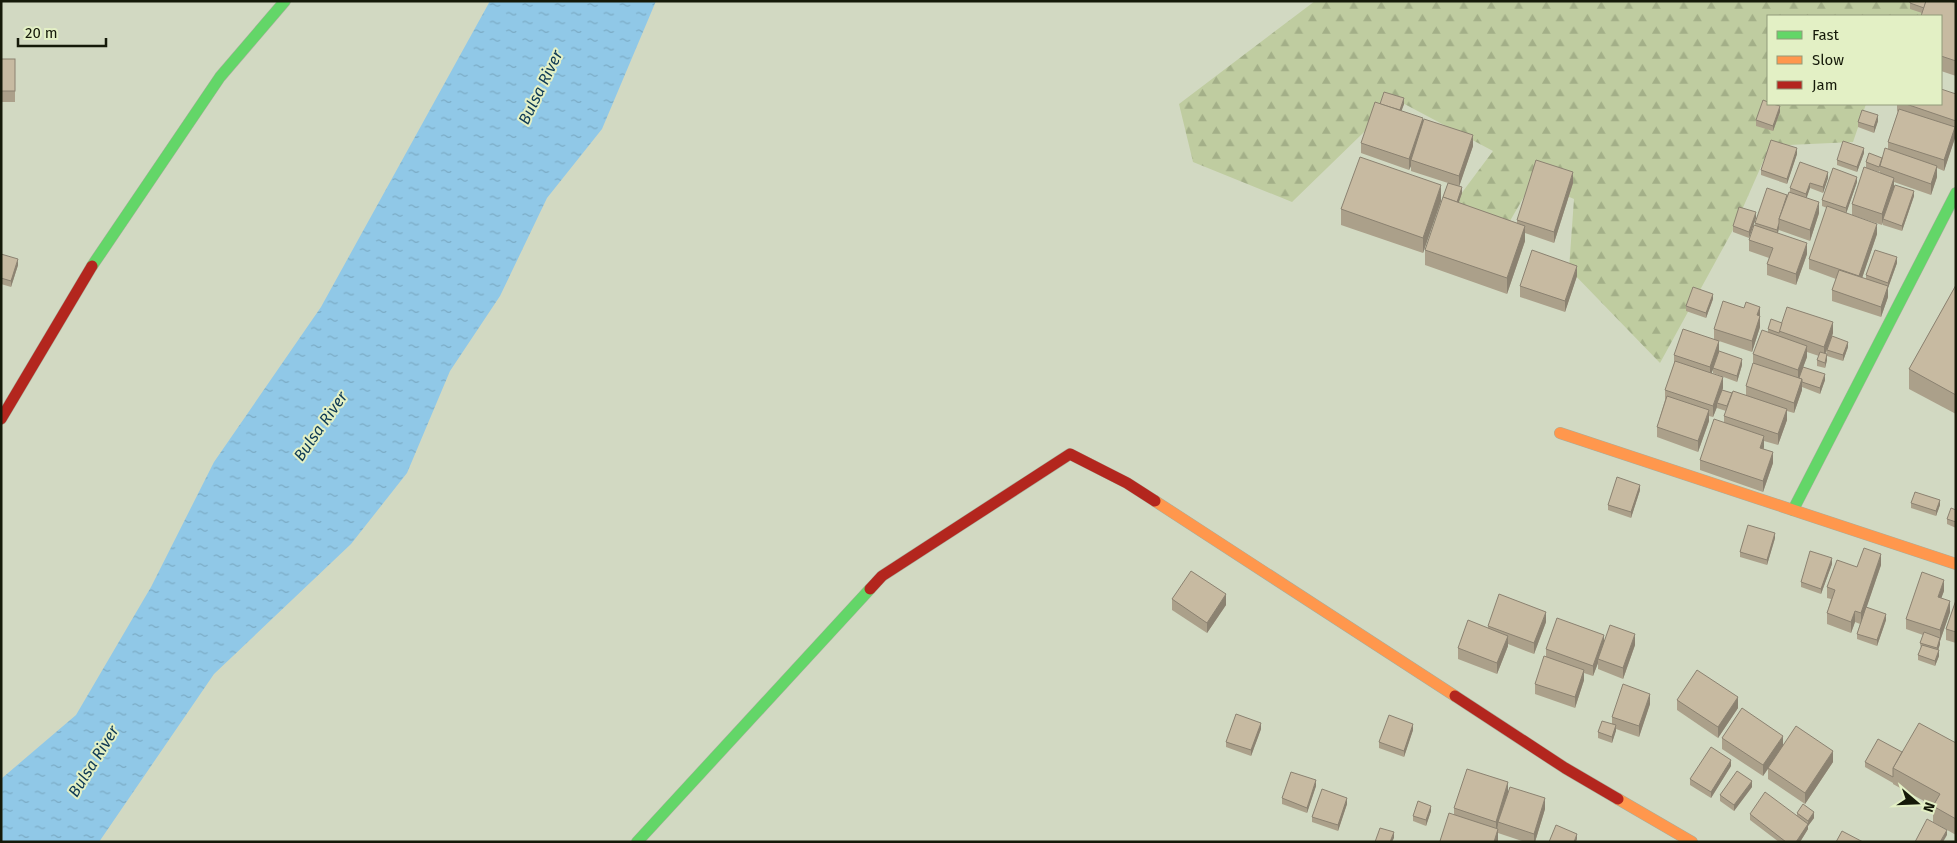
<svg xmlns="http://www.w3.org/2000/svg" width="1957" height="843" viewBox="0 0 1957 843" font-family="'Fira Sans',sans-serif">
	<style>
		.forest { fill: url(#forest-firs) }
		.water { fill: url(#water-ripples) }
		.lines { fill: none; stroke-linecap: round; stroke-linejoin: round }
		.fast-casing { stroke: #a8ae9c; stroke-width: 12 }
		.slow-casing { stroke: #a8ae9c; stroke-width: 12 }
		.jam-casing { stroke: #a8ae9c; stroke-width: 12 }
		.fast { stroke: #63d668; stroke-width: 11 }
		.slow { stroke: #ff974d; stroke-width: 11 }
		.jam { stroke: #b3261e; stroke-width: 11 }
		.wall { fill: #aba08a }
		.shaded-wall { fill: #8b8271 }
		.building { fill: #c7baa1; stroke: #8b8271 }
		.labels { text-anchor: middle; stroke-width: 4; stroke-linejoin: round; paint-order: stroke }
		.water-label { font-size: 16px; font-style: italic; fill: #0e3954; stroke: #e3f0c5 }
	</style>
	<defs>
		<pattern id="forest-firs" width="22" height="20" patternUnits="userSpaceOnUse" patternTransform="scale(1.25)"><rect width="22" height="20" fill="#bfcca0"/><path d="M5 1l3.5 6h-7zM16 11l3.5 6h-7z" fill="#a3af88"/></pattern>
		<pattern id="water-ripples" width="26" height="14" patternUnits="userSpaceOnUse" patternTransform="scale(1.25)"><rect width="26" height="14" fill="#90c8e7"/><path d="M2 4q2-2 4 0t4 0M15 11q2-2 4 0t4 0" fill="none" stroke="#7babc5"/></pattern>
	</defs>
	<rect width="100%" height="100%" fill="#d2d9c2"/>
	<polygon class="forest" points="1315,1 1941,1 1920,16 1768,16 1768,104 1866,104 1853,142 1770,146 1734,228 1660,363 1569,269 1574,199 1533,181 1503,233 1449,210 1493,151 1397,100 1292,202 1193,162 1179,104"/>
	<polygon class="water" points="490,1 656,1 602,129 547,198 500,296 450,371 407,473 351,544 214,674 99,842 1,842 1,779 76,715 151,587 214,462 321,307"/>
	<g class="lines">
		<g class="fast-casing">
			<g id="fast">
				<polyline points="92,266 220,77 285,1"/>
				<polyline points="1793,510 1956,193"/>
				<polyline points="637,842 870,589"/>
			</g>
		</g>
		<g class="slow-casing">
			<g id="slow">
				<polyline points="1560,433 1956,564"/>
				<polyline points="1155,501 1455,696"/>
				<polyline points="1618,799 1692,842"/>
			</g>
		</g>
		<g class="jam-casing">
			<g id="jam">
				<polyline points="1,419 92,266"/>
				<polyline points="870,589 882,576 1070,454 1127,483 1155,501"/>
				<polyline points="1455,696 1565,768 1618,799"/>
			</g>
		</g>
		<use href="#fast" class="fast"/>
		<use href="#slow" class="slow"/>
		<use href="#jam" class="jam"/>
	</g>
	<g class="wall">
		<polygon points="1910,3 1956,3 1956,76 1941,71 1941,16 1922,13 1910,9"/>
		<rect x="1" y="59" width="14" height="43"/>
		<polygon points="1956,94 1956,132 1955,131 1955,138 1944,171 1937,168 1937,177 1931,195 1894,182 1894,186 1914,196 1902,231 1883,225 1883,222 1882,225 1852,215 1852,204 1880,173 1880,171 1879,172 1866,168 1866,162 1882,158 1888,149 1888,142 1898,112 1897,111 1897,104 1941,104"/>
		<polygon points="1380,104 1404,104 1401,111 1423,122 1473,146 1459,186 1462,193 1458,203 1517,223 1517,220 1573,183 1554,243 1525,233 1525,241 1507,294 1425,265 1425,250 1448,183 1411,171 1411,166 1409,170 1361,153 1361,143"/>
		<polygon points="1780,112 1773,131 1756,126 1756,120"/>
		<polygon points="1878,121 1874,133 1858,127 1858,122"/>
		<polygon points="1864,153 1857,172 1837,165 1837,160"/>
		<polygon points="1797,154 1787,184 1761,175 1761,170"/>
		<polygon points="1828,178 1823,193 1810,188 1806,198 1819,213 1810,241 1779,230 1779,228 1778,233 1807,254 1796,285 1767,275 1767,264 1769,258 1749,251 1749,240 1755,225 1755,223 1787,195 1790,192 1790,188"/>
		<polygon points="1857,182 1846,213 1877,234 1862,278 1866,279 1866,275 1897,263 1888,288 1888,297 1881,317 1832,301 1832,290 1836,279 1809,269 1809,259 1827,208 1822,206 1822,200"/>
		<polygon points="1441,201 1423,253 1341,225 1341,209"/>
		<polygon points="1756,218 1749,238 1733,232 1733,226"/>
		<polygon points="1,254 18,265 11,287 1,284"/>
		<polygon points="1577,276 1565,312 1520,297 1520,286"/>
		<polygon points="1956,285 1956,414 1909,389 1909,369"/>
		<polygon points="1713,299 1706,318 1686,311 1686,306"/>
		<polygon points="1760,307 1760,327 1752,352 1719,341 1719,352 1742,365 1737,382 1713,373 1713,369 1711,374 1723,388 1722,390 1732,393 1746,395 1746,386 1753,363 1753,354 1768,333 1768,329 1782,323 1833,333 1826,354 1827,360 1825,368 1817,366 1817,360 1819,356 1807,352 1807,357 1803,367 1825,380 1820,394 1802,387 1802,390 1794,413 1787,411 1787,420 1778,445 1764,441 1764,449 1773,463 1763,492 1700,470 1700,460 1724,422 1724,416 1726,411 1717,408 1717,407 1713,417 1709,416 1709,421 1698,452 1657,437 1657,427 1665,400 1665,390 1674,364 1674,355 1714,339 1714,329 1744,308"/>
		<polygon points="1848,347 1843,361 1827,356 1827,350"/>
		<polygon points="1640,490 1631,518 1608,510 1608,505"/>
		<polygon points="1911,503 1940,505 1936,516 1911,508"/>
		<polygon points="1956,510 1956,528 1947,524 1947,519"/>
		<polygon points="1775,538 1767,565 1740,557 1740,552"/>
		<polygon points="1832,564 1821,594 1801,587 1801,582"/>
		<polygon points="1881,565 1866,608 1886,620 1877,646 1857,639 1857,634 1860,624 1855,622 1851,633 1827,624 1827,613 1831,599 1827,598 1827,587 1857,567"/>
		<polygon points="1944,591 1941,598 1950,612 1940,641 1940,644 1938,650 1939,656 1935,666 1918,660 1918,655 1921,649 1920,643 1923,635 1906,629 1906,619"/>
		<polygon points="1172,599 1226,605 1207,633 1172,610"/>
		<polygon points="1956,600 1956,643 1946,640 1946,629"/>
		<polygon points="1546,622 1534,654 1508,644 1508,646 1497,674 1458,659 1458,648 1488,628 1488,626"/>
		<polygon points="1604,641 1635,645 1623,679 1598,669 1598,663 1593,676 1584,673 1584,680 1575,708 1535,694 1535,684 1546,657 1546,649"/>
		<polygon points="1677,700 1738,708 1718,738 1677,710"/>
		<polygon points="1650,704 1639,737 1616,729 1612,743 1598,738 1598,732 1612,724 1612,717"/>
		<polygon points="1261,729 1251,756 1226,747 1226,742"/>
		<polygon points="1413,730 1404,757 1379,748 1379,742"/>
		<polygon points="1722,738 1783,745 1833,762 1805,804 1768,779 1768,769 1763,776 1722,749"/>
		<polygon points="1956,743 1956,835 1933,822 1933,806 1893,784 1893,782 1893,783 1865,767 1865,762 1902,752"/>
		<polygon points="1731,766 1711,798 1690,785 1690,779"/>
		<polygon points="1316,786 1307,813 1282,804 1282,798"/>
		<polygon points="1752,787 1734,811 1720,801 1720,795"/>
		<polygon points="1508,791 1545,809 1535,842 1525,842 1498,833 1498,842 1440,842 1454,814 1454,808"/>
		<polygon points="1347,804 1338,831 1312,822 1312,817"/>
		<polygon points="1431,811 1426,826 1413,821 1413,816"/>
		<polygon points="1797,813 1814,818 1808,826 1808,829 1800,842 1779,842 1750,820 1750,814 1797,815"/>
	</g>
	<g class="shaded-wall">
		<polygon points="1404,98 1404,104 1399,118 1399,113"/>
		<polygon points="1780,106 1780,112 1773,131 1773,126"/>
		<polygon points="1878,115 1878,121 1874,133 1874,127"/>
		<polygon points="1423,118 1423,128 1411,160 1411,166 1409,170 1409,159"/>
		<polygon points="1955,127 1955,138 1944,171 1944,160"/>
		<polygon points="1473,135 1473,146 1459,187 1459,176"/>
		<polygon points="1797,148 1797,154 1787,184 1787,179"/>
		<polygon points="1864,148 1864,153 1857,172 1857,167"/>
		<polygon points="1937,166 1937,177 1931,195 1931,184"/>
		<polygon points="1573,172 1573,183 1554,243 1554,232"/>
		<polygon points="1828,172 1828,178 1823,193 1823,187"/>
		<polygon points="1857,177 1857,182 1846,214 1846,208"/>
		<polygon points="1894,178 1894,188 1883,219 1882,225 1882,214"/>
		<polygon points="1810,183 1810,188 1806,200 1806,194"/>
		<polygon points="1441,185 1441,201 1423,253 1423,238"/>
		<polygon points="1462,187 1462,193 1457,208 1457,202"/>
		<polygon points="1914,191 1914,196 1902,231 1902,226"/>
		<polygon points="1819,202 1819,213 1810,241 1810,230"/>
		<polygon points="1756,212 1756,218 1749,238 1749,232"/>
		<polygon points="1779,223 1779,228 1777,236 1777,230"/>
		<polygon points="1877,224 1877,234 1859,287 1859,276"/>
		<polygon points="1525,226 1525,241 1507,294 1507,278"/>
		<polygon points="1807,243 1807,254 1796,285 1796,274"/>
		<polygon points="1897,257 1897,263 1888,288 1888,283"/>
		<polygon points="18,259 18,265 11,287 11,281"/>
		<polygon points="1577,266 1577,276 1565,312 1565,301"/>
		<polygon points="1888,286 1888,297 1881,317 1881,307"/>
		<polygon points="1713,294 1713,299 1706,318 1706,313"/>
		<polygon points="1760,307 1760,327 1752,352 1752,341 1757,315"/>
		<polygon points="1833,322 1833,333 1824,357 1824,347"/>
		<polygon points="1719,341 1719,352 1710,378 1710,367"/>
		<polygon points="1848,342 1848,347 1843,361 1843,355"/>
		<polygon points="1807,346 1807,357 1798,381 1798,370"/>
		<polygon points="1827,354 1827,360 1825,368 1825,363"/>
		<polygon points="1742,359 1742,365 1737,382 1737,376"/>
		<polygon points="1825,374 1825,380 1820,394 1820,388"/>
		<polygon points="1723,377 1723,388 1718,403 1717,403 1717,407 1713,417 1713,406"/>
		<polygon points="1802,379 1802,390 1794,413 1794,403"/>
		<polygon points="1787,409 1787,420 1778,445 1778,434"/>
		<polygon points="1709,410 1709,421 1698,452 1698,441"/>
		<polygon points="1764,436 1764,447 1760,458 1760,448"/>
		<polygon points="1773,452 1773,463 1763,492 1763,481"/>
		<polygon points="1640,485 1640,490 1631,518 1631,512"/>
		<polygon points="1940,500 1940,505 1936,516 1936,511"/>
		<polygon points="1775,533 1775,538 1767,565 1767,560"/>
		<polygon points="1881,554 1881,565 1861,624 1861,613"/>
		<polygon points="1832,558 1832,564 1821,594 1821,589"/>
		<polygon points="1944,580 1944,591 1938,607 1938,597"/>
		<polygon points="1226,594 1226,605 1207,633 1207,623"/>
		<polygon points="1950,601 1950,612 1940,641 1940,644 1937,654 1937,648 1940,639 1940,630"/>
		<polygon points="1855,611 1855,622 1851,633 1851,622"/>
		<polygon points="1546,612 1546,622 1534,654 1534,643"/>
		<polygon points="1886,614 1886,620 1877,646 1877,640"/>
		<polygon points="1635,634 1635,645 1623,679 1623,668"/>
		<polygon points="1604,635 1604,645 1598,659 1598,663 1593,676 1593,666"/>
		<polygon points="1508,636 1508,646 1497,674 1497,663"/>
		<polygon points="1939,650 1939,656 1935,666 1935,661"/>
		<polygon points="1584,670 1584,680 1575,708 1575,697"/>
		<polygon points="1650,694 1650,704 1639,737 1639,726"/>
		<polygon points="1738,697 1738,708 1718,738 1718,727"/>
		<polygon points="1261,723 1261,729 1251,756 1251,750"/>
		<polygon points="1413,724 1413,730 1404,757 1404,751"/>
		<polygon points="1616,725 1616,731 1612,743 1612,737"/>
		<polygon points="1783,736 1783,746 1763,776 1763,765"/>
		<polygon points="1833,751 1833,762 1805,804 1805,793"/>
		<polygon points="1731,760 1731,766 1711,798 1711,792"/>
		<polygon points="1316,780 1316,786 1307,813 1307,808"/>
		<polygon points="1752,781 1752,787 1734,811 1734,805"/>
		<polygon points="1508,782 1508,793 1498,822 1498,825 1496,833 1496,822"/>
		<polygon points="1347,798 1347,804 1338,831 1338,825"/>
		<polygon points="1545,798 1545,809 1535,842 1534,842 1534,834"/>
		<polygon points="1431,806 1431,811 1426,826 1426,820"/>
		<polygon points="1814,812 1814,818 1808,826 1808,829 1800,842 1796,842 1808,824 1808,821"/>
		<polygon points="1498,829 1498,842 1494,842"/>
		<polygon points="1947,830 1947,835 1943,842 1940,842"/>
		<polygon points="1394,832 1394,838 1392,842 1390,842"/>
		<polygon points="1577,834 1577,839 1576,842 1574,842"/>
	</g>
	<g class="building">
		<polygon points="1910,1 1926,1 1924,8 1910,3"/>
		<polygon points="1926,1 1950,1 1956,3 1956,61 1941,56 1941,16 1921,16"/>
		<rect x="1" y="59" width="14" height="32"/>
		<polygon points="1941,89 1956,94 1956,121 1906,104 1941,104"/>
		<polygon points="1384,92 1404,98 1400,110 1380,104"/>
		<polygon points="1763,100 1768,102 1768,104 1773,104 1780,106 1773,126 1756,120"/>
		<polygon points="1375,102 1423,118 1409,159 1361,143"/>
		<polygon points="1899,109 1955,127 1944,160 1888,142"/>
		<polygon points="1862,110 1878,115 1874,127 1858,122"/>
		<polygon points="1424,119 1473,135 1459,176 1411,160"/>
		<polygon points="1771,140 1797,148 1787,179 1761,170"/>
		<polygon points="1843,141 1864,148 1857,167 1837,160"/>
		<polygon points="1885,148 1937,166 1931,184 1880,166"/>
		<polygon points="1869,153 1882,158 1879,167 1866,162"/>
		<polygon points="1360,157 1441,185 1423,238 1341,209"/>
		<polygon points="1536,160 1573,172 1554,232 1517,220"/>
		<polygon points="1800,162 1828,172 1823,187 1810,183 1806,194 1790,188"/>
		<polygon points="1864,167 1894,178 1882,214 1852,204"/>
		<polygon points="1833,168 1857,177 1846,208 1822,200"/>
		<polygon points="1448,183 1462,187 1457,202 1443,197"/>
		<polygon points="1895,185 1914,191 1902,226 1883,219"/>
		<polygon points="1767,188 1787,195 1779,219 1779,223 1777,230 1755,223"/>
		<polygon points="1789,192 1819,202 1810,230 1779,219"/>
		<polygon points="1443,197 1525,226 1507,278 1425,250"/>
		<polygon points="1827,206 1877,224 1859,276 1809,259"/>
		<polygon points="1739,207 1756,212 1749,232 1733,226"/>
		<polygon points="1754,225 1807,243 1796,274 1767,264 1773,248 1749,240"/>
		<polygon points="1532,250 1577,266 1565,301 1520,286"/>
		<polygon points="1875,250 1897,257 1888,283 1866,275"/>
		<polygon points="1,254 18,259 11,281 1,278"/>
		<polygon points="1839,270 1888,286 1881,307 1832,290"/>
		<polygon points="1956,285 1956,395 1909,369"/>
		<polygon points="1693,287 1713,294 1706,313 1686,306"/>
		<polygon points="1723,301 1744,308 1746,302 1760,307 1757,315 1760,316 1752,341 1714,329"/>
		<polygon points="1787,307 1833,322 1824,347 1779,331"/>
		<polygon points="1771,319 1782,323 1779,333 1768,329"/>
		<polygon points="1683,329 1719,341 1710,367 1674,355"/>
		<polygon points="1762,330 1807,346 1798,370 1753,354"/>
		<polygon points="1832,336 1848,342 1843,355 1827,350"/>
		<polygon points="1719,351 1742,359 1737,376 1713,368"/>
		<polygon points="1820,352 1827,354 1825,363 1817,360"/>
		<polygon points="1675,361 1723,377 1713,406 1665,390"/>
		<polygon points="1753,363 1802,379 1794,403 1746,386"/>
		<polygon points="1803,367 1825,374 1820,388 1802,382 1802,379 1799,378"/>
		<polygon points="1722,390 1732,393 1727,406 1717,403"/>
		<polygon points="1733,391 1787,409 1778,434 1724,416"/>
		<polygon points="1667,396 1709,410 1698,441 1657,427"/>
		<polygon points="1714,419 1764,436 1760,448 1773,452 1763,481 1700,460"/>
		<polygon points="1617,477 1640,485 1631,512 1608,505"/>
		<polygon points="1915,492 1940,500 1936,511 1911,503"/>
		<polygon points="1951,508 1956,510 1956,522 1947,519"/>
		<polygon points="1748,525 1775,533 1767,560 1740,552"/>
		<polygon points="1864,548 1881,554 1861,613 1855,611 1851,622 1827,613 1835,590 1827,587 1837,560 1857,567"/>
		<polygon points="1810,551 1832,558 1821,589 1801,582"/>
		<polygon points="1191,571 1226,594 1207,623 1172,599"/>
		<polygon points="1922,572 1944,580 1938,597 1950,601 1940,630 1906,619"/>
		<polygon points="1499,594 1546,612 1534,643 1488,626"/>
		<polygon points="1956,600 1956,632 1946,629"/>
		<polygon points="1866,607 1886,614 1877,640 1857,634"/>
		<polygon points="1557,618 1604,635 1593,666 1546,649"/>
		<polygon points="1468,620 1508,636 1497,663 1458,648"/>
		<polygon points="1610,625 1635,634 1623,668 1598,659"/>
		<polygon points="1924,632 1940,638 1937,648 1920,643"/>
		<polygon points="1922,645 1939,650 1935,661 1918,655"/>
		<polygon points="1544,656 1584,670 1575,697 1535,684"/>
		<polygon points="1697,670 1738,697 1718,727 1677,700"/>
		<polygon points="1623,684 1650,694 1639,726 1612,717"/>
		<polygon points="1742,708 1783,736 1763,765 1722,738"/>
		<polygon points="1236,714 1261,723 1251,750 1226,742"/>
		<polygon points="1389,715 1413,724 1404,751 1379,742"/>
		<polygon points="1602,721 1616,725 1612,737 1598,732"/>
		<polygon points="1919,723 1956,743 1956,819 1933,806 1940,794 1893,768"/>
		<polygon points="1796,726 1833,751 1805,793 1768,768"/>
		<polygon points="1878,739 1902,752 1893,768 1893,777 1865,762"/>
		<polygon points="1711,747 1731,760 1711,792 1690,779"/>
		<polygon points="1467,769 1508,782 1496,822 1454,808"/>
		<polygon points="1737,771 1752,781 1734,805 1720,795"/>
		<polygon points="1291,772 1316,780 1307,808 1282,798"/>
		<polygon points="1510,787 1545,798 1534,834 1498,822"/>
		<polygon points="1322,789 1347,798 1338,825 1312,817"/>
		<polygon points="1765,792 1808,824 1796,842 1786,842 1750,814"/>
		<polygon points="1418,801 1431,806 1426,820 1413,816"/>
		<polygon points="1803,804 1814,812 1808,821 1797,813"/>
		<polygon points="1449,813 1498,829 1494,842 1443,842 1440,841"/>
		<polygon points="1927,819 1947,830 1940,842 1915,842"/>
		<polygon points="1556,825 1577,834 1574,842 1549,842"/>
		<polygon points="1380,828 1394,832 1390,842 1375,842"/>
		<polygon points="1842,831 1863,842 1836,842"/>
	</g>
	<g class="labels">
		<g class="water-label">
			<text transform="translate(540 87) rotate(-64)" y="6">Bulsa River</text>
			<text transform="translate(320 426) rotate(-55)" y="6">Bulsa River</text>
			<text transform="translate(93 761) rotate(-58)" y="6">Bulsa River</text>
		</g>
	</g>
	<rect width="1957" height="843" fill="none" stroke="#151909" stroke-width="5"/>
	<rect x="1767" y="15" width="175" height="90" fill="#e3f0c5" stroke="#919a7a"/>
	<rect x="1777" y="31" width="25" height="8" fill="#63d668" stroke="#919a7a"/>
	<text x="1812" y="40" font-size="15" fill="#151909">Fast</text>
	<rect x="1777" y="56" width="25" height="8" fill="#ff974d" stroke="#919a7a"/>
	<text x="1812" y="65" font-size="15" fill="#151909">Slow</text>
	<rect x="1777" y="81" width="25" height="8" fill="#b3261e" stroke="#919a7a"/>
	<text x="1812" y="90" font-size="15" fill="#151909">Jam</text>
	<g transform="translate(1917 803) rotate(109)" stroke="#e3f0c5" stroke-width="4" paint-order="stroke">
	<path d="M0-4L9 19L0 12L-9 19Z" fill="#151909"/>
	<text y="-8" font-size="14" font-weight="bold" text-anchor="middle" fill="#151909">N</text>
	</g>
	<path d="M18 38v8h88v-8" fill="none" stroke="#151909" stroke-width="2.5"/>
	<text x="25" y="38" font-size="15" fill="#151909" stroke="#e3f0c5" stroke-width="4" paint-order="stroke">20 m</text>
</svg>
